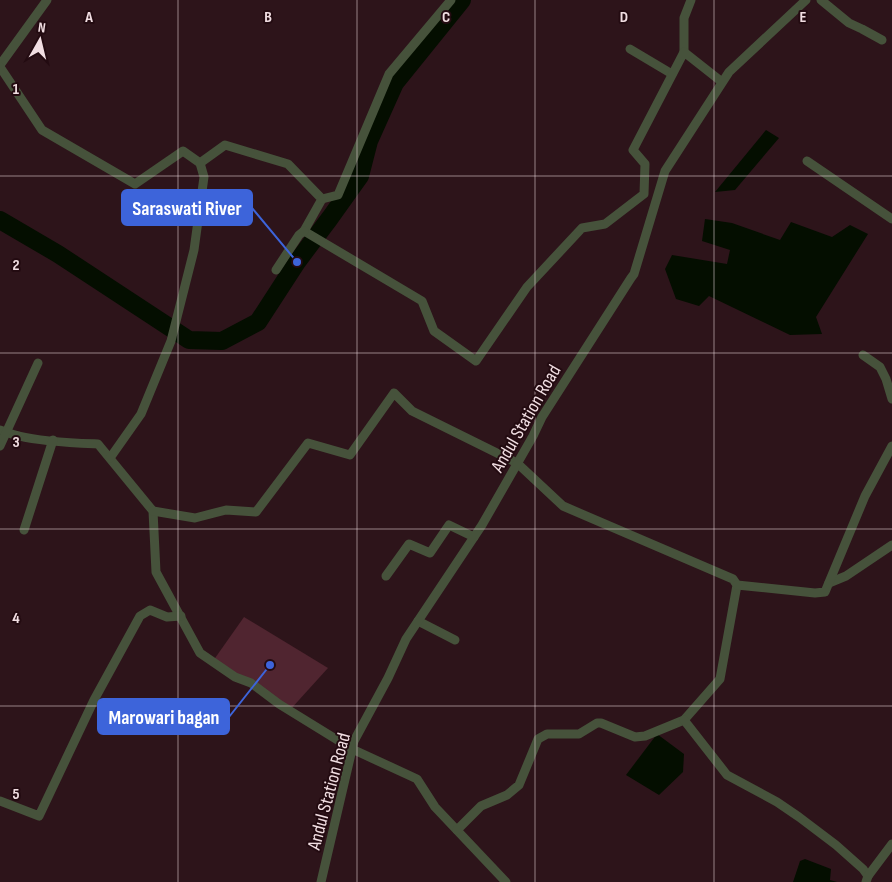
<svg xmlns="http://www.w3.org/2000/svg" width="892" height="882" viewBox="0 0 892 882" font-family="'Sofia Sans Condensed',sans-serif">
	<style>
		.green { fill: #502530 }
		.water { fill: #040e00 }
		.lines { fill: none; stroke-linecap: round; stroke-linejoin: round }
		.river { stroke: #040e00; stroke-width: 18 }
		.minor { stroke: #46523b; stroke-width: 9 }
		.grid { fill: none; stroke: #f1dee2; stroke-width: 1; stroke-opacity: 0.55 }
		.labels { text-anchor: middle; stroke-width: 4; stroke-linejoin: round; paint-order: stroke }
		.street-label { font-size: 19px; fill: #f1dee2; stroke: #230b11 }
		.grid-label { font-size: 16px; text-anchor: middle; font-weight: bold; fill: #f1dee2; stroke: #230b11; stroke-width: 4; stroke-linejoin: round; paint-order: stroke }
		.leader { fill: none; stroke: #3d64da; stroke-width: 2 }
		.callout-dot { fill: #3d64da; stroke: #230b11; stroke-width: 2 }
		.callout { fill: #3d64da; stroke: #3d64da; stroke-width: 2 }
		.callout-label { font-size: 20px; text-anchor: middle; font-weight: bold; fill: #fff }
	</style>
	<rect width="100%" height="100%" fill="#2d141a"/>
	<polygon class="green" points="244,617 328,668 289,711 213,661"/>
	<g class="water">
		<polygon points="766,130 779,138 735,190 715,192"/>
		<polygon points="705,219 732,223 780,240 791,222 832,237 850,225 868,234 816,317 822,334 790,335 709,296 699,306 676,299 665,269 672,255 727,264 730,250 702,241"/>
		<polygon points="657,734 684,754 683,772 659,795 626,775"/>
		<polygon points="805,859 831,869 830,880 837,882 793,882 800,861"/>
	</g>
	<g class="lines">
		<polyline class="river" points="0,220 58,254 189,340 222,341 258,322 297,262 330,218 360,176 369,141 395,83 462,0"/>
		<g class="minor">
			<polyline points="821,0 849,23 862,29 882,40"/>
			<polyline points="630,49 672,74"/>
			<polyline points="684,52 684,18 691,0"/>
			<polyline points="0,65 47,0"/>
			<polyline points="0,67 42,130 135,184 183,151 200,163 225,145 288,164 322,199 304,231 422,301 434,331 476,361 527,287 582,228 605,224 644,194 645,164 633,150 684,52 722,82"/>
			<polyline points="807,161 892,219"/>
			<polyline points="322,199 338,195 389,74 451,0"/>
			<polyline points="276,270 299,235 304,231"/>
			<polyline points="863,355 880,367 886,379 892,399"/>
			<path d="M0 430C6 432 13 435 19 436 43 442 74 443 98 444L153 511 156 572 200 653 235 677 251 683 279 704 352 749 417 779 435 807 506 882"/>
			<polyline points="0,446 38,363"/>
			<polyline points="110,458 141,414 171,341 194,250 204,177 200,163"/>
			<polyline points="153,511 195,518 226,510 256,512 308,443 350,455 394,393 412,411 517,463 563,506 733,579 737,585 720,679 684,720 645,736 635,737 601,723 597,723 579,734 547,734 538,739 519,785 507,795 481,806 457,830"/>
			<polyline points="24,530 53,440"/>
			<polyline points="386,576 409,544 430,553 449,525 474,537"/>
			<polyline points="829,583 846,576 892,545"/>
			<polyline points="737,585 815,593 825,592 865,496 892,446"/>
			<polyline points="418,621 455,640"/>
			<polyline points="684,720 727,775 777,802 799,817 836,845 863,869 868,876 866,882"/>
			<polyline points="0,801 39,816 94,700 140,616 150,610 167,617 181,616"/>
			<polyline points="868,876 892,844"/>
			<polyline points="321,882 354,741 388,678 406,639 482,525 533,436 542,417 631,278 634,274 665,171 729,72 806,0"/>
		</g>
	</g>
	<path class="grid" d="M178 0V882M357 0V882M535 0V882M714 0V882M0 176H892M0 353H892M0 529H892M0 706H892"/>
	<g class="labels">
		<g class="street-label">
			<text transform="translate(525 418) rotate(-60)" y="7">Andul Station Road</text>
			<text transform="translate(328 791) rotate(-75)" y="7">Andul Station Road</text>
		</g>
	</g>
	<g class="grid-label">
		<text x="89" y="22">A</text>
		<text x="268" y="22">B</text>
		<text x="446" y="22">C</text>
		<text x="624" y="22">D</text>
		<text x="803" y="22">E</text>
		<text x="16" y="94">1</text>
		<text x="16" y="270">2</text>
		<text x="16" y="447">3</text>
		<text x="16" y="623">4</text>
		<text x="16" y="799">5</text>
	</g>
	<path class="leader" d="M297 262L252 208M270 665L229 717"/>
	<g class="callout-dot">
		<circle cx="297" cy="262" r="5"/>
		<circle cx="270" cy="665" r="5"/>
	</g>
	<g class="callout">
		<rect x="122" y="190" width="130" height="35" rx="5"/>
		<rect x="98" y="699" width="131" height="35" rx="5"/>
	</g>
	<g class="callout-label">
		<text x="187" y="215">Saraswati River</text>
		<text x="164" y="724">Marowari bagan</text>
	</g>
	<g transform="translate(40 40) rotate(8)" stroke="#230b11" stroke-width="4" paint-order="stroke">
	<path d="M0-4L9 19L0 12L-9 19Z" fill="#f1dee2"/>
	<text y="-8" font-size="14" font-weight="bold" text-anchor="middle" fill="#f1dee2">N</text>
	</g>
</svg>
